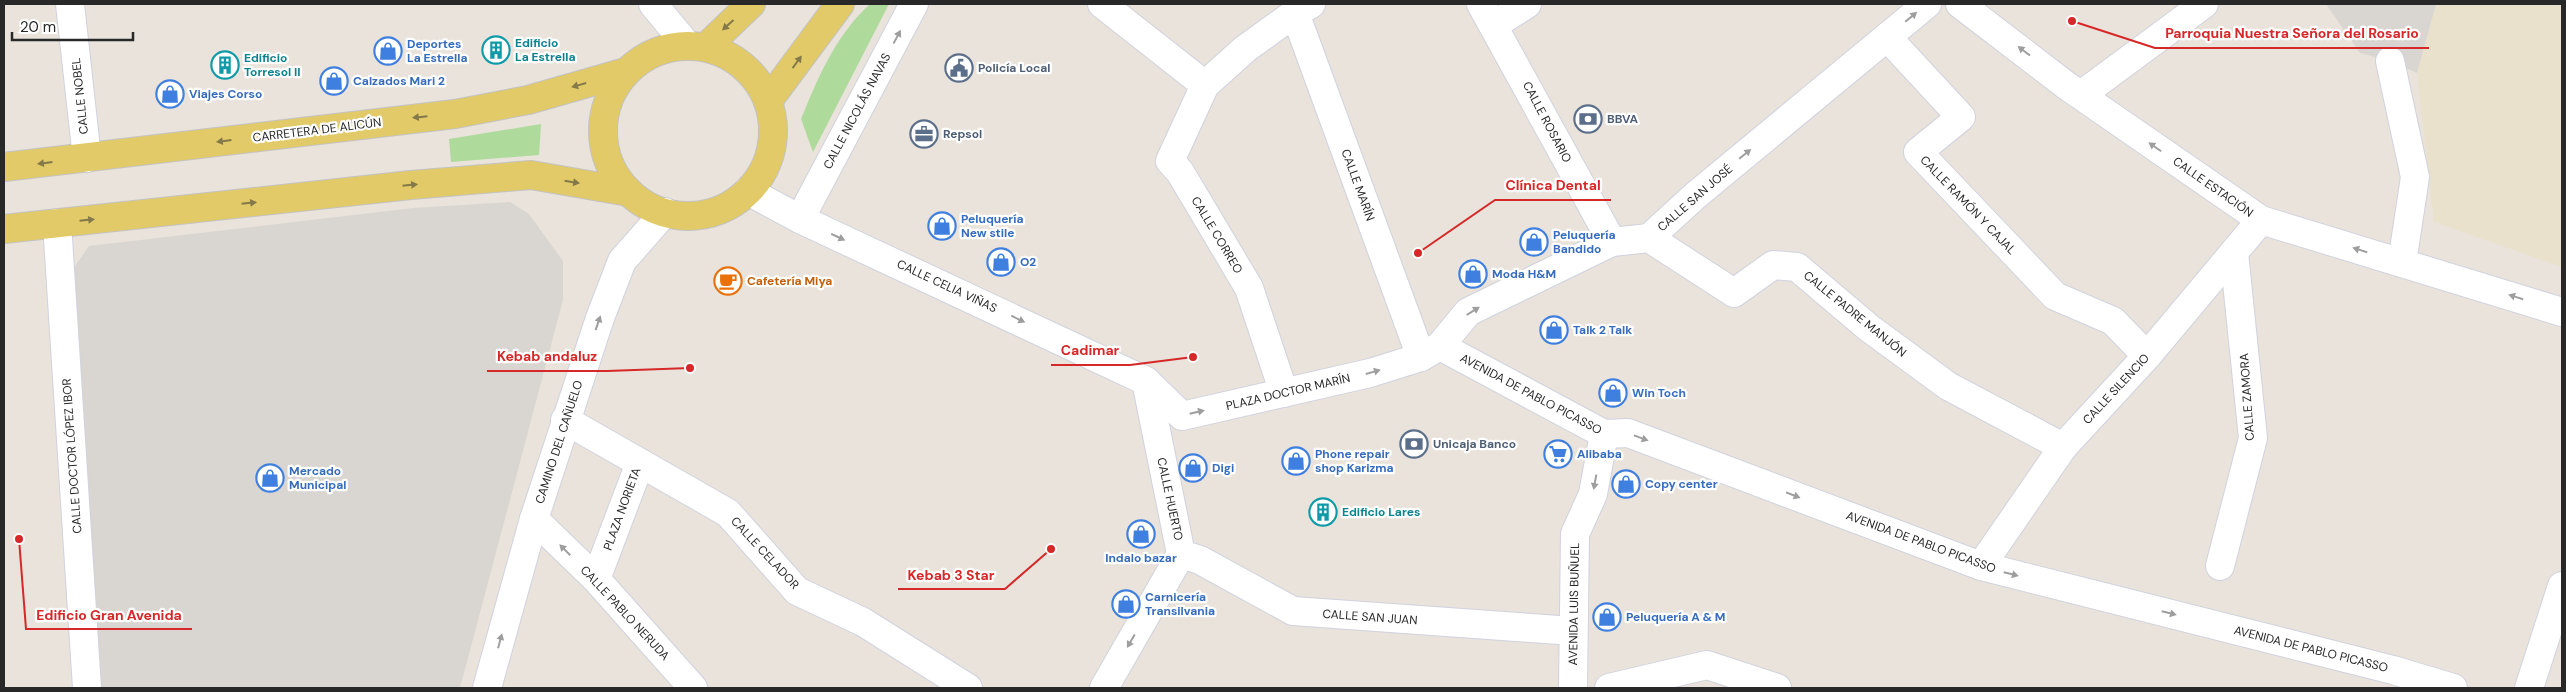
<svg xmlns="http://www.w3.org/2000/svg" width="2566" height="692" viewBox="0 0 2566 692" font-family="'DM Sans',sans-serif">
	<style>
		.education { fill: #e9e1cb }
		.green { fill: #aeda9c }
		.plaza { fill: #d9d6d1 }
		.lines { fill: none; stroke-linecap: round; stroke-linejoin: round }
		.minor-casing { stroke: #d0d2df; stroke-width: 30 }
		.major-casing { stroke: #c3c3c3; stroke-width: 30 }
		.minor { stroke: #fff; stroke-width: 28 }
		.major { stroke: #e1ca67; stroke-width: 28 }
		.oneway { fill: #9e9e9e }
		.oneway2 { fill: #847948 }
		.labels { text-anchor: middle; stroke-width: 4.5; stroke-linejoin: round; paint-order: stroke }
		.culture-label { font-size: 12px; font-weight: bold; fill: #0d838f; stroke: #fff; text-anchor: start }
		.shop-label { font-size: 12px; font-weight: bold; fill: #366cbe; stroke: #fff; text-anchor: start }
		.service-label { font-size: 12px; font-weight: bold; fill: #4e5e75; stroke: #fff; text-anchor: start }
		.street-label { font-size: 12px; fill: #282828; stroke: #fff }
		.food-label { font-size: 12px; font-weight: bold; fill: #c56008; stroke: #fff; text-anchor: start }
		.leader { fill: none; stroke: #d62828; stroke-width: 2 }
		.callout-dot { fill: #d62828; stroke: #fff; stroke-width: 2 }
		.callout-label { font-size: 14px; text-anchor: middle; font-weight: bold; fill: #d62828; stroke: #fff; stroke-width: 4.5; stroke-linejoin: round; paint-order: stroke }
	</style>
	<rect width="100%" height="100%" fill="#e9e3db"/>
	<polygon class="education" points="2436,4 2562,4 2562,267 2434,222 2417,73"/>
	<g class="green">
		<path d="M870 4H889L813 152 801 119C818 77 836 35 870 4Z"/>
		<polygon points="541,124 539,155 451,162 449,139"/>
	</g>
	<g class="plaza">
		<polygon points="2326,4 2436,4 2417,73 2390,61 2360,53"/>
		<polygon points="510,202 529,214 563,261 563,300 460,688 98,688 73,269 89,246 413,208"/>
	</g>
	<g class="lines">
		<g class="minor-casing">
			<g id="minor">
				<polyline points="70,4 87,158"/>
				<polyline points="653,4 687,45"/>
				<polyline points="1102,4 1205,85"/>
				<polyline points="1481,4 1612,242"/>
				<polyline points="1960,4 2067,86 2261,220 2562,312"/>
				<polyline points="1295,13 1421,357"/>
				<polyline points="1494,25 1527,4"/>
				<polyline points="1887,37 1961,117 1918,152 2055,296 2113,321 2147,356"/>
				<polyline points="2390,61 2415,177 2402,263"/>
				<polyline points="2081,95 2204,4"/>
				<polyline points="748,191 800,219 1146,381 1182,416 1370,373 1421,357 1440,346 1468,312 1612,242 1649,238 1696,195 1927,4"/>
				<polyline points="800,219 914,4"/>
				<polyline points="57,223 87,688"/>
				<polyline points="1649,238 1734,293 1773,265 1797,267 1869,328 1948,386 2063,447"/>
				<polyline points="1440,346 1604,434 1628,433 1981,566 2393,670 2453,688"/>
				<polyline points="1284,393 1249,288 1180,172 1170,161 1205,85 1245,49 1295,13 1311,4"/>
				<polyline points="565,420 728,513 797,591 863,622 968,688"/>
				<polyline points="534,519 596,579 693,688"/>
				<polyline points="1181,554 1200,560 1293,611 1573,631"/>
				<polyline points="1981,566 2063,447 2147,356 2261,220"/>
				<polyline points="2220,566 2253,438 2234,253"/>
				<polyline points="596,579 640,463"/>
				<polyline points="487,688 534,519 600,318 622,261 665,212"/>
				<polyline points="1104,688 1181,554 1146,381"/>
				<polyline points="1573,688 1575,534 1593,494 1604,434"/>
				<polyline points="1609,688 1707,665 1777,688"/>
				<polyline points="2529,688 2562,586"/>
			</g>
		</g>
		<g class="major-casing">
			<g id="major">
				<circle cx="688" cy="131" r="85"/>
				<polyline points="706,47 751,4"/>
				<polyline points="768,101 840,4"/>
				<polyline points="4,167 455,114 528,100 626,72"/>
				<polyline points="4,229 411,185 531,175 629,192"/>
			</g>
		</g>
		<use href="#minor" class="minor"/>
		<use href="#major" class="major"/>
	</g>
	<defs><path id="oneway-solid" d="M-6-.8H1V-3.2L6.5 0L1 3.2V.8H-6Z" transform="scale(1.25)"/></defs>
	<g class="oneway">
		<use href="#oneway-solid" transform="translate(1911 17) rotate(-40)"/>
		<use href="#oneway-solid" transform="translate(897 37) rotate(-62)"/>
		<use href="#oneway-solid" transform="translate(2024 51) rotate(-143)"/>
		<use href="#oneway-solid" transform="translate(2155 147) rotate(-145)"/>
		<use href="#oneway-solid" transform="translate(1745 154) rotate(-39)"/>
		<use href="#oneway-solid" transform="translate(838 237) rotate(25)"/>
		<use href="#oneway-solid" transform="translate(2360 250) rotate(-163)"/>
		<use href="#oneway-solid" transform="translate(2516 297) rotate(-163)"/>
		<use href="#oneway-solid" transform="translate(1473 311) rotate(-32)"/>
		<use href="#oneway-solid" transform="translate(1018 319) rotate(26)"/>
		<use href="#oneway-solid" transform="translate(598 323) rotate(-71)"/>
		<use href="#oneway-solid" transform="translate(1373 372) rotate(-16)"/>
		<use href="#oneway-solid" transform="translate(1197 412) rotate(-13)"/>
		<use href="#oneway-solid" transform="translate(1641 438) rotate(20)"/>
		<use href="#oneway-solid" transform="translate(1595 482) rotate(100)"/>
		<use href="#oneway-solid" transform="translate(1793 495) rotate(21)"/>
		<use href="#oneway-solid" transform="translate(565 550) rotate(-135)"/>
		<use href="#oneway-solid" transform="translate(2011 574) rotate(14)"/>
		<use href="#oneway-solid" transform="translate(2169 613) rotate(14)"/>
		<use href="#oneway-solid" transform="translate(500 641) rotate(-75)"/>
		<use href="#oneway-solid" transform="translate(1131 641) rotate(120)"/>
	</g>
	<g class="oneway2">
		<use href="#oneway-solid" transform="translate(728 25) rotate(138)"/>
		<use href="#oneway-solid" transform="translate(797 62) rotate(-54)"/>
		<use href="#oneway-solid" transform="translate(579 85) rotate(164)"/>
		<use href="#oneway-solid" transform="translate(420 117) rotate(174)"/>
		<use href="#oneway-solid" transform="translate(224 141) rotate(173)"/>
		<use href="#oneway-solid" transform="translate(45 163) rotate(173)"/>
		<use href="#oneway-solid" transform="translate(572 182) rotate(9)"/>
		<use href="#oneway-solid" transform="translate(410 185) rotate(-6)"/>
		<use href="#oneway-solid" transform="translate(249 203) rotate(-6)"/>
		<use href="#oneway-solid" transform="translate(87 220) rotate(-6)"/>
	</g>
	<defs>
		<g id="building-ring" transform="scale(1.4375)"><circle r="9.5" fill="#fff" stroke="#0f9aa8" stroke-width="1.5"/><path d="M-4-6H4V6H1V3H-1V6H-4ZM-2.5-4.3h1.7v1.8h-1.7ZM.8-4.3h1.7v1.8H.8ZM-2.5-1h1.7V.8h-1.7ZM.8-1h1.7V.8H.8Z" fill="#0f9aa8"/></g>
		<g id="shop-ring" transform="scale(1.4375)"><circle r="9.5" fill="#fff" stroke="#3f7fe0" stroke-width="1.5"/><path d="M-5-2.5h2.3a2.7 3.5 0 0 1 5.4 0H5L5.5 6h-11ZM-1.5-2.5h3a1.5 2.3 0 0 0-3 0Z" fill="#3f7fe0"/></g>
		<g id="civic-ring" transform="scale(1.4375)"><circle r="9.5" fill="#fff" stroke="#5c6f8a" stroke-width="1.5"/><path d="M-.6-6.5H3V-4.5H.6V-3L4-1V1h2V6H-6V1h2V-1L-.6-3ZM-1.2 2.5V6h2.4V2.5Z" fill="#5c6f8a"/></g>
		<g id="bank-ring" transform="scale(1.4375)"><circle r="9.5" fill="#fff" stroke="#5c6f8a" stroke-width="1.5"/><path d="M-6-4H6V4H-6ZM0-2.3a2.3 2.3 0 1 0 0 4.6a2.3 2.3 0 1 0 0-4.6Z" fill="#5c6f8a"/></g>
		<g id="office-ring" transform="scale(1.4375)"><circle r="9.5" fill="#fff" stroke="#5c6f8a" stroke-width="1.5"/><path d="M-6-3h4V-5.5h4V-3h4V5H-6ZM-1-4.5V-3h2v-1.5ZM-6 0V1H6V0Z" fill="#5c6f8a"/></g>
		<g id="cafe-ring" transform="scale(1.4375)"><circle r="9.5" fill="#fff" stroke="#e8710a" stroke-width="1.5"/><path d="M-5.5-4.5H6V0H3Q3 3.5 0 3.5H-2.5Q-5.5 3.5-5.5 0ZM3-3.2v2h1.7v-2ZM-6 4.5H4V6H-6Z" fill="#e8710a"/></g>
		<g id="supermarket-ring" transform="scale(1.4375)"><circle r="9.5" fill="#fff" stroke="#3f7fe0" stroke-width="1.5"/><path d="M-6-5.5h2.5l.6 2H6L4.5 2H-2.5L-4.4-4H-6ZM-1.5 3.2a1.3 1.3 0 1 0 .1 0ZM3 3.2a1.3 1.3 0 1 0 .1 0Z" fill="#3f7fe0"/></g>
	</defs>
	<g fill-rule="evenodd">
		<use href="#building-ring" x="496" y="50"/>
		<use href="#shop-ring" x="388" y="51"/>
		<use href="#building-ring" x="225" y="65"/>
		<use href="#civic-ring" x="959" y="68"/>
		<use href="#shop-ring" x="334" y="81"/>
		<use href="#shop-ring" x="170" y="94"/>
		<use href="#bank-ring" x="1588" y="119"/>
		<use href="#office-ring" x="924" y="134"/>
		<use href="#shop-ring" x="942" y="226"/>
		<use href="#shop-ring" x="1534" y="242"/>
		<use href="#shop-ring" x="1001" y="262"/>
		<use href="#shop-ring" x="1473" y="274"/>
		<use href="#cafe-ring" x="728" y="281"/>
		<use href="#shop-ring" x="1554" y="330"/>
		<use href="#shop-ring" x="1613" y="393"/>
		<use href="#bank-ring" x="1414" y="444"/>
		<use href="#supermarket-ring" x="1558" y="454"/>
		<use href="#shop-ring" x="1296" y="461"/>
		<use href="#shop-ring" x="1193" y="468"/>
		<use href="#shop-ring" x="270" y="478"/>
		<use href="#shop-ring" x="1626" y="484"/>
		<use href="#building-ring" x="1323" y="512"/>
		<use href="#shop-ring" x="1141" y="534"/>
		<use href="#shop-ring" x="1126" y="604"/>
		<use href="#shop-ring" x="1607" y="617"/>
	</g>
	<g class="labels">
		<g class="culture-label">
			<text x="515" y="47">Edificio<tspan x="515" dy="14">La Estrella</tspan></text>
			<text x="244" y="62">Edificio<tspan x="244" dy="14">Torresol II</tspan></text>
			<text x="1342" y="516">Edificio Lares</text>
		</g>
		<g class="shop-label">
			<text x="407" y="48">Deportes<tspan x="407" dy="14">La Estrella</tspan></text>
			<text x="353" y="85">Calzados Mari 2</text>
			<text x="189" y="98">Viajes Corso</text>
			<text x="961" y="223">Peluquería<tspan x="961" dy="14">New stile</tspan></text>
			<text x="1553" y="239">Peluquería<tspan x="1553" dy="14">Bandido</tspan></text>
			<text x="1020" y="266">O2</text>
			<text x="1492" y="278">Moda H&amp;M</text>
			<text x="1573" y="334">Talk 2 Talk</text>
			<text x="1632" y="397">Win Toch</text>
			<text x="1315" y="458">Phone repair<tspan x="1315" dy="14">shop Karizma</tspan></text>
			<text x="1577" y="458">Alibaba</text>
			<text x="1212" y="472">Digi</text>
			<text x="289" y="475">Mercado<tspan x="289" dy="14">Municipal</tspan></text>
			<text x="1645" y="488">Copy center</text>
			<text x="1141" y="562" text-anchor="middle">Indalo bazar</text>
			<text x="1145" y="601">Carnicería<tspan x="1145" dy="14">Transilvania</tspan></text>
			<text x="1626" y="621">Peluquería A &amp; M</text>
		</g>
		<g class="service-label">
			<text x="978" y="72">Policía Local</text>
			<text x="1607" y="123">BBVA</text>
			<text x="943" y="138">Repsol</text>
			<text x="1433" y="448">Unicaja Banco</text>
		</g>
		<g class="street-label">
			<text transform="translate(80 96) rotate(-96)" y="4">CALLE NOBEL</text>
			<text transform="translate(857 111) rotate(-62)" y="4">CALLE NICOLÁS NAVAS</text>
			<text transform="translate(1547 122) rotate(62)" y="4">CALLE ROSARIO</text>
			<text transform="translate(317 130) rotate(-7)" y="4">CARRETERA DE ALICÚN</text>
			<text transform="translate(1358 185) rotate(70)" y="4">CALLE MARÍN</text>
			<text transform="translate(2213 187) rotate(35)" y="4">CALLE ESTACIÓN</text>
			<text transform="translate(1695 198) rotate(-41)" y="4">CALLE SAN JOSÉ</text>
			<text transform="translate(1968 205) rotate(46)" y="4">CALLE RAMÓN Y CAJAL</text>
			<text transform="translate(1217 235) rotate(59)" y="4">CALLE CORREO</text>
			<text transform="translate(947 286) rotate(25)" y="4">CALLE CELIA VIÑAS</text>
			<text transform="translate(1855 314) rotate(39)" y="4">CALLE PADRE MANJÓN</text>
			<text transform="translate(2116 389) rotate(-47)" y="4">CALLE SILENCIO</text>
			<text transform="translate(1288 392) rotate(-13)" y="4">PLAZA DOCTOR MARÍN</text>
			<text transform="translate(1531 394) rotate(28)" y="4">AVENIDA DE PABLO PICASSO</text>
			<text transform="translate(2247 397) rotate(-94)" y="4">CALLE ZAMORA</text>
			<text transform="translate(559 442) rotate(-72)" y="4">CAMINO DEL CAÑUELO</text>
			<text transform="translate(72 456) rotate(-94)" y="4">CALLE DOCTOR LÓPEZ IBOR</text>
			<text transform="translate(1170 499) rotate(78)" y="4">CALLE HUERTO</text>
			<text transform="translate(622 509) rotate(-70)" y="4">PLAZA NORIETA</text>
			<text transform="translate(1921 542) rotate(20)" y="4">AVENIDA DE PABLO PICASSO</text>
			<text transform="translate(765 553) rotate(47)" y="4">CALLE CELADOR</text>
			<text transform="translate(1574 604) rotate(-89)" y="4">AVENIDA LUIS BUÑUEL</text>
			<text transform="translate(625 613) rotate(47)" y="4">CALLE PABLO NERUDA</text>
			<text transform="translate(1370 617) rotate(4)" y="4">CALLE SAN JUAN</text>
			<text transform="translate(2311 649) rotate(14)" y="4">AVENIDA DE PABLO PICASSO</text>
		</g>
		<g class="food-label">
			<text x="747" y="285">Cafetería Miya</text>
		</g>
	</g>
	<path class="leader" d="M2072 21L2155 48H2429M1418 253L1495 200H1611M1193 357L1130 365H1051M690 368L607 371H487M1051 549L1005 589H898M19 539L26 629H192"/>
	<g class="callout-dot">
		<circle cx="2072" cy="21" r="5"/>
		<circle cx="1418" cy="253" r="5"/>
		<circle cx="1193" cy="357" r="5"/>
		<circle cx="690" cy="368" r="5"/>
		<circle cx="1051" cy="549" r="5"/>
		<circle cx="19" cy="539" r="5"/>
	</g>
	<g class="callout-label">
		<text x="2292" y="38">Parroquia Nuestra Señora del Rosario</text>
		<text x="1553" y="190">Clínica Dental</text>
		<text x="1090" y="355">Cadimar</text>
		<text x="547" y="361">Kebab andaluz</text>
		<text x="951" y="580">Kebab 3 Star</text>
		<text x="109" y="620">Edificio Gran Avenida</text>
	</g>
	<rect width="2566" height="692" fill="none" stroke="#282828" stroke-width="10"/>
	<path d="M12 32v8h121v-8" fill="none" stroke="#282828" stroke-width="2.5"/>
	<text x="20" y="32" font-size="15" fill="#282828" stroke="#ffffff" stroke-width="4" paint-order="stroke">20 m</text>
</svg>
